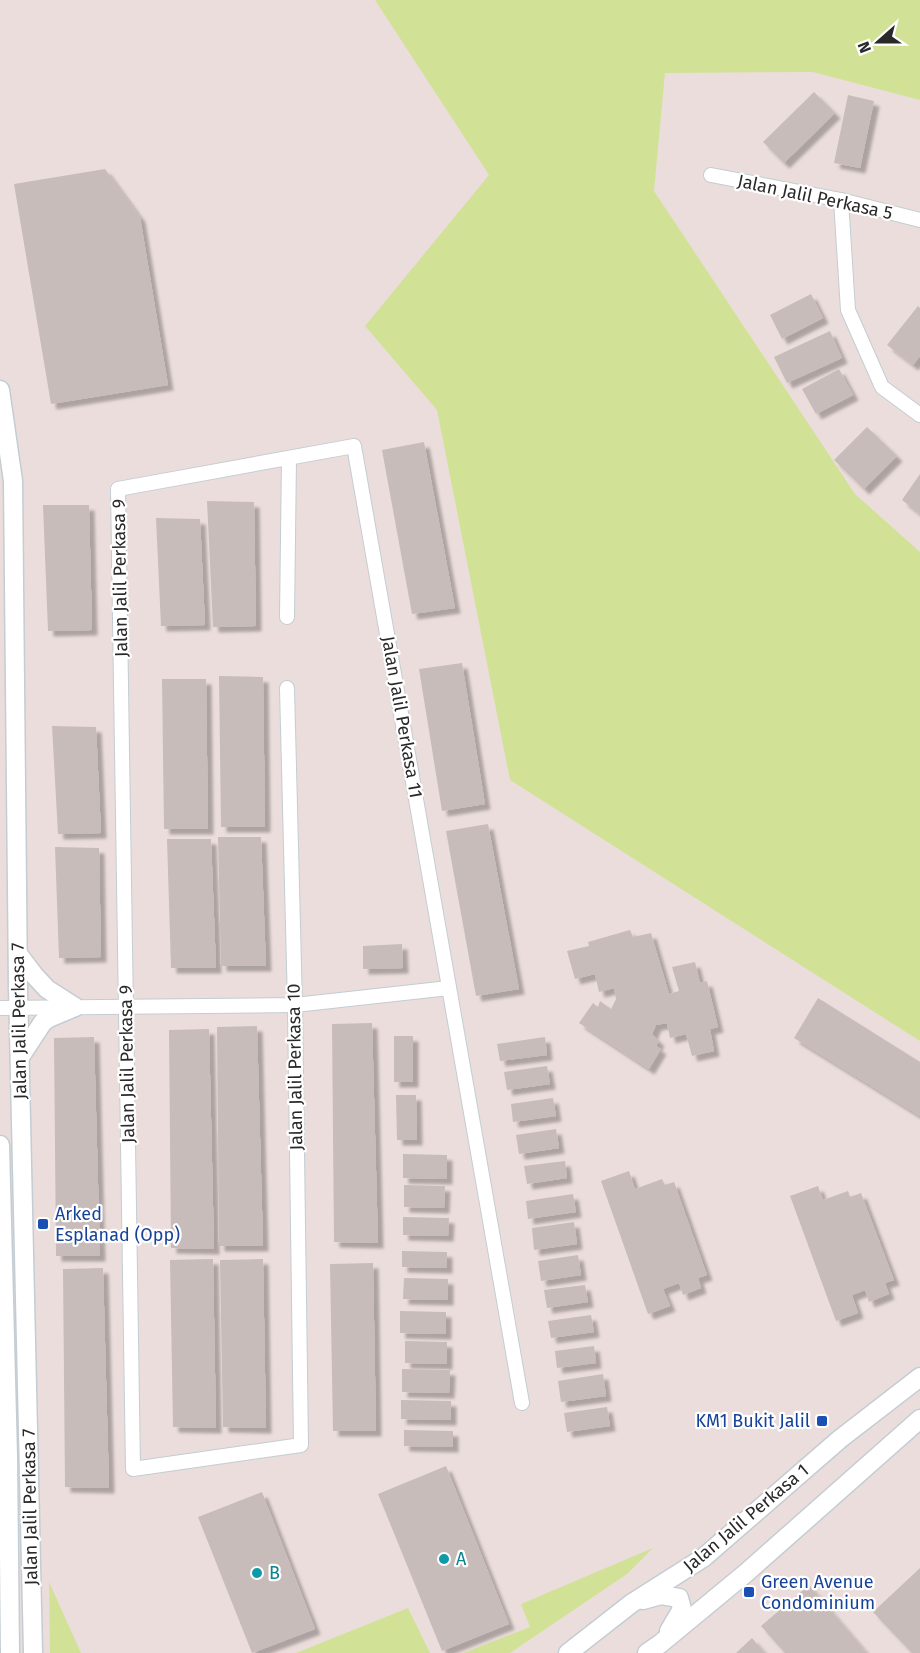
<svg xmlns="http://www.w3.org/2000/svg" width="920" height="1653" viewBox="0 0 920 1653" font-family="'Fira Sans',sans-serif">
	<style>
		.green { fill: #d1e297 }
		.building { fill: #c7bcba; filter: url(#shadow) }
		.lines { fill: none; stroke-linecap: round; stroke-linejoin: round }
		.street-casing { stroke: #c3cdd3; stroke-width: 16 }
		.secondary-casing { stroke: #c3cdd3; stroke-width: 21 }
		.street { stroke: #fff; stroke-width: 14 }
		.secondary { stroke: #fff; stroke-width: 18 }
		.transit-dot { fill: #1a4fb4; stroke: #fff; stroke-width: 2 }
		.culture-dot { fill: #0f9aa8; stroke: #fff; stroke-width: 2 }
		.labels { text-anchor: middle; stroke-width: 4.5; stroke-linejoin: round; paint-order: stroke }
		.street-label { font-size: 18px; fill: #292929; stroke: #fff }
		.transit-label { font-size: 18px; fill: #164399; stroke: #fff; text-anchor: start }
		.culture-label { font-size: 18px; fill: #0d838f; stroke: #fff; text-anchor: start }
	</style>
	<defs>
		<filter id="shadow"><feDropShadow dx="5.5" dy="5.5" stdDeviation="1.5" flood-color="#0004"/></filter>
	</defs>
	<rect width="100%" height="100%" fill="#ebdddb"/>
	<g class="green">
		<polygon points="375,0 920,0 920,100 813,72 665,73 654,191 855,494 920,552 920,1041 510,780 437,410 365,326 489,175"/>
		<polygon points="653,1548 627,1574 510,1653 463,1653 530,1627 521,1604"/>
		<polygon points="49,1582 81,1653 50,1653"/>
		<polygon points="408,1608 430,1653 296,1653"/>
	</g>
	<g class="building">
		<polygon points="814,92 835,113 784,163 763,142"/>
		<polygon points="848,95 874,101 860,168 834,163"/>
		<polygon points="105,169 140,217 168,385 51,404 14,184"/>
		<polygon points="811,294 823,318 782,339 770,315"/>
		<polygon points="918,306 920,308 920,356 913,365 887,345"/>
		<polygon points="830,331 842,358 787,383 774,357"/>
		<polygon points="839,369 853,395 816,414 802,389"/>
		<polygon points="867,427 897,456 864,489 834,460"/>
		<polygon points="424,442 455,608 412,614 382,450"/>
		<polygon points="920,474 920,514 902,500"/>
		<polygon points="207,501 254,502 256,626 213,627"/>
		<polygon points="43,505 89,505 92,630 48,631"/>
		<polygon points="156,518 200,519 205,625 161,626"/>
		<polygon points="462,663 485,804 442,811 419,669"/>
		<polygon points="219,676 263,677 265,827 221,827"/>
		<polygon points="162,679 206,679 208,829 164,829"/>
		<polygon points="52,726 96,727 101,833 58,834"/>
		<polygon points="488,824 519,989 476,996 446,831"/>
		<polygon points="218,837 261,837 266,966 221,966"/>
		<polygon points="167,839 211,839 216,968 171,968"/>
		<polygon points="55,847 99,848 101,957 59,958"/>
		<polygon points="630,930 633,937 651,933 669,994 679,991 672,967 695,962 700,983 707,981 718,1027 710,1029 714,1051 692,1056 686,1034 670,1038 667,1023 656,1025 652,1034 659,1041 656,1046 661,1049 649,1069 579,1023 593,1003 598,1007 600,1001 611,1009 616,999 614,988 599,992 595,974 575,979 567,951 589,946 588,942"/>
		<polygon points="402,944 403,968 363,969 363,946"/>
		<polygon points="818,998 920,1062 920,1116 794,1038"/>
		<polygon points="372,1023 378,1243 334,1242 332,1024"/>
		<polygon points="257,1026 263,1246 219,1246 217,1027"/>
		<polygon points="209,1029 214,1249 171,1248 169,1030"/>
		<rect x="394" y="1036" width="19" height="46"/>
		<polygon points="94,1037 100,1256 56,1256 54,1038"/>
		<polygon points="545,1037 547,1055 500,1061 497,1044"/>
		<polygon points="547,1066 550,1084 507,1090 504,1072"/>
		<polygon points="396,1095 416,1095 417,1140 397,1140"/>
		<polygon points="553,1098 556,1116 513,1122 511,1104"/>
		<polygon points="556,1129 559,1148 519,1154 516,1135"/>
		<polygon points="403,1154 447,1155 447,1179 403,1178"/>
		<polygon points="565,1161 567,1178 527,1184 524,1166"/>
		<polygon points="629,1171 635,1189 662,1179 665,1185 674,1182 707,1275 698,1278 701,1288 683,1295 679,1283 663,1289 670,1306 648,1314 601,1181"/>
		<polygon points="404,1185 445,1186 444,1208 404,1207"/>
		<polygon points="818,1186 823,1200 848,1191 850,1197 861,1193 894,1280 885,1283 889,1294 869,1302 865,1290 852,1295 858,1313 836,1321 790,1196"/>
		<polygon points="573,1194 576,1212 528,1219 526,1201"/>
		<polygon points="403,1217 449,1218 448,1236 403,1235"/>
		<polygon points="574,1222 577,1244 534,1250 532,1228"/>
		<polygon points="402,1251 447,1252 447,1268 402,1267"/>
		<polygon points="578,1255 581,1275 541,1281 538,1261"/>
		<polygon points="213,1259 216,1428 173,1427 170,1260"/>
		<polygon points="263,1259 266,1428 223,1427 220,1260"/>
		<polygon points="373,1263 376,1431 333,1431 330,1264"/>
		<polygon points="103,1268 109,1488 65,1487 63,1269"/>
		<polygon points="404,1278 448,1279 448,1300 403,1299"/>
		<polygon points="585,1285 588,1302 547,1308 544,1290"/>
		<polygon points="400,1311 446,1312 446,1334 400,1333"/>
		<polygon points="591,1315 594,1332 551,1338 548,1321"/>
		<polygon points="405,1341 447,1342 447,1364 405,1363"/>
		<polygon points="594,1346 596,1363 557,1368 555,1351"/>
		<polygon points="402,1369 450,1370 449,1393 402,1392"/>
		<polygon points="603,1374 606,1396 561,1402 558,1381"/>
		<polygon points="401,1400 451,1401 451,1420 401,1419"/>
		<polygon points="607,1407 610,1426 567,1432 564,1413"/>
		<polygon points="404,1430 453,1431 453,1447 404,1446"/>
		<polygon points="446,1466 509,1624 442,1651 378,1494"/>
		<polygon points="262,1492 315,1629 252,1653 198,1517"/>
		<polygon points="920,1568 920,1653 912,1653 873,1612"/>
		<polygon points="809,1585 867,1653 785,1653 761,1626"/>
		<polygon points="752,1638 765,1653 736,1653"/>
	</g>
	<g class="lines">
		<g class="street-casing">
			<g id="street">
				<polyline points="711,175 841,200 920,220"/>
				<polyline points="841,200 848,310 882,387 920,415"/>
				<polyline points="287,617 289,458"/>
				<polyline points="287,688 295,1005 301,1445 133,1469 118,489 354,446 522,1403"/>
				<polyline points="0,1008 295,1005 449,988"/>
			</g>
		</g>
		<g class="secondary-casing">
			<g id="secondary">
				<polyline points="0,390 13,481 18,988 33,1653"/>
				<polyline points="18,954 34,975 47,989 75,1007"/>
				<polyline points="20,1057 43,1022 49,1018 75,1007"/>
				<polyline points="0,1145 8,1456 10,1653"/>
				<polyline points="643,1600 661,1595 679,1598 682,1609 669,1631"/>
				<polyline points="568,1653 632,1603 703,1558 840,1439 920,1377"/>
				<polyline points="647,1653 660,1644 746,1573 920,1419"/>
			</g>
		</g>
		<use href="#street" class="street"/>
		<use href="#secondary" class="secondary"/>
	</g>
	<g class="transit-dot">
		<rect x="37" y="1218" width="12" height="12" rx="3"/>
		<rect x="816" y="1415" width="12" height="12" rx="3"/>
		<rect x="743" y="1586" width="12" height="12" rx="3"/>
	</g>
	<g class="culture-dot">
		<circle cx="444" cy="1559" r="6"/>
		<circle cx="257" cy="1573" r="6"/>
	</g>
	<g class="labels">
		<g class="street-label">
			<text transform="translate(815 197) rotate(12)" y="6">Jalan Jalil Perkasa 5</text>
			<text transform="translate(120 578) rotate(-91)" y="6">Jalan Jalil Perkasa 9</text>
			<text transform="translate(402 717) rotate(80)" y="6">Jalan Jalil Perkasa 11</text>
			<text transform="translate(19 1021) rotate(-91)" y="6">Jalan Jalil Perkasa 7</text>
			<text transform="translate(127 1064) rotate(-91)" y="6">Jalan Jalil Perkasa 9</text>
			<text transform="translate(295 1067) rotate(-91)" y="6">Jalan Jalil Perkasa 10</text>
			<text transform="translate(30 1507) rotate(-91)" y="6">Jalan Jalil Perkasa 7</text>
			<text transform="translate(746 1518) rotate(-40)" y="6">Jalan Jalil Perkasa 1</text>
		</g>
		<g class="transit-label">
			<text x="55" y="1220">Arked<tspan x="55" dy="21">Esplanad (Opp)</tspan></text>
			<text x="810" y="1427" text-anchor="end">KM1 Bukit Jalil</text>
			<text x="761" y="1588">Green Avenue<tspan x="761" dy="21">Condominium</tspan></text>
		</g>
		<g class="culture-label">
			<text x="456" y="1565">A</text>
			<text x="269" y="1579">B</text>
		</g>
	</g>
	<g transform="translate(878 42) rotate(249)" stroke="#ffffff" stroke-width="4.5" paint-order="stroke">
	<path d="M0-4.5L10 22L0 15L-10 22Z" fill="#292929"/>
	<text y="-9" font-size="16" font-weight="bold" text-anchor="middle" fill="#292929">N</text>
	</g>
</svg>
